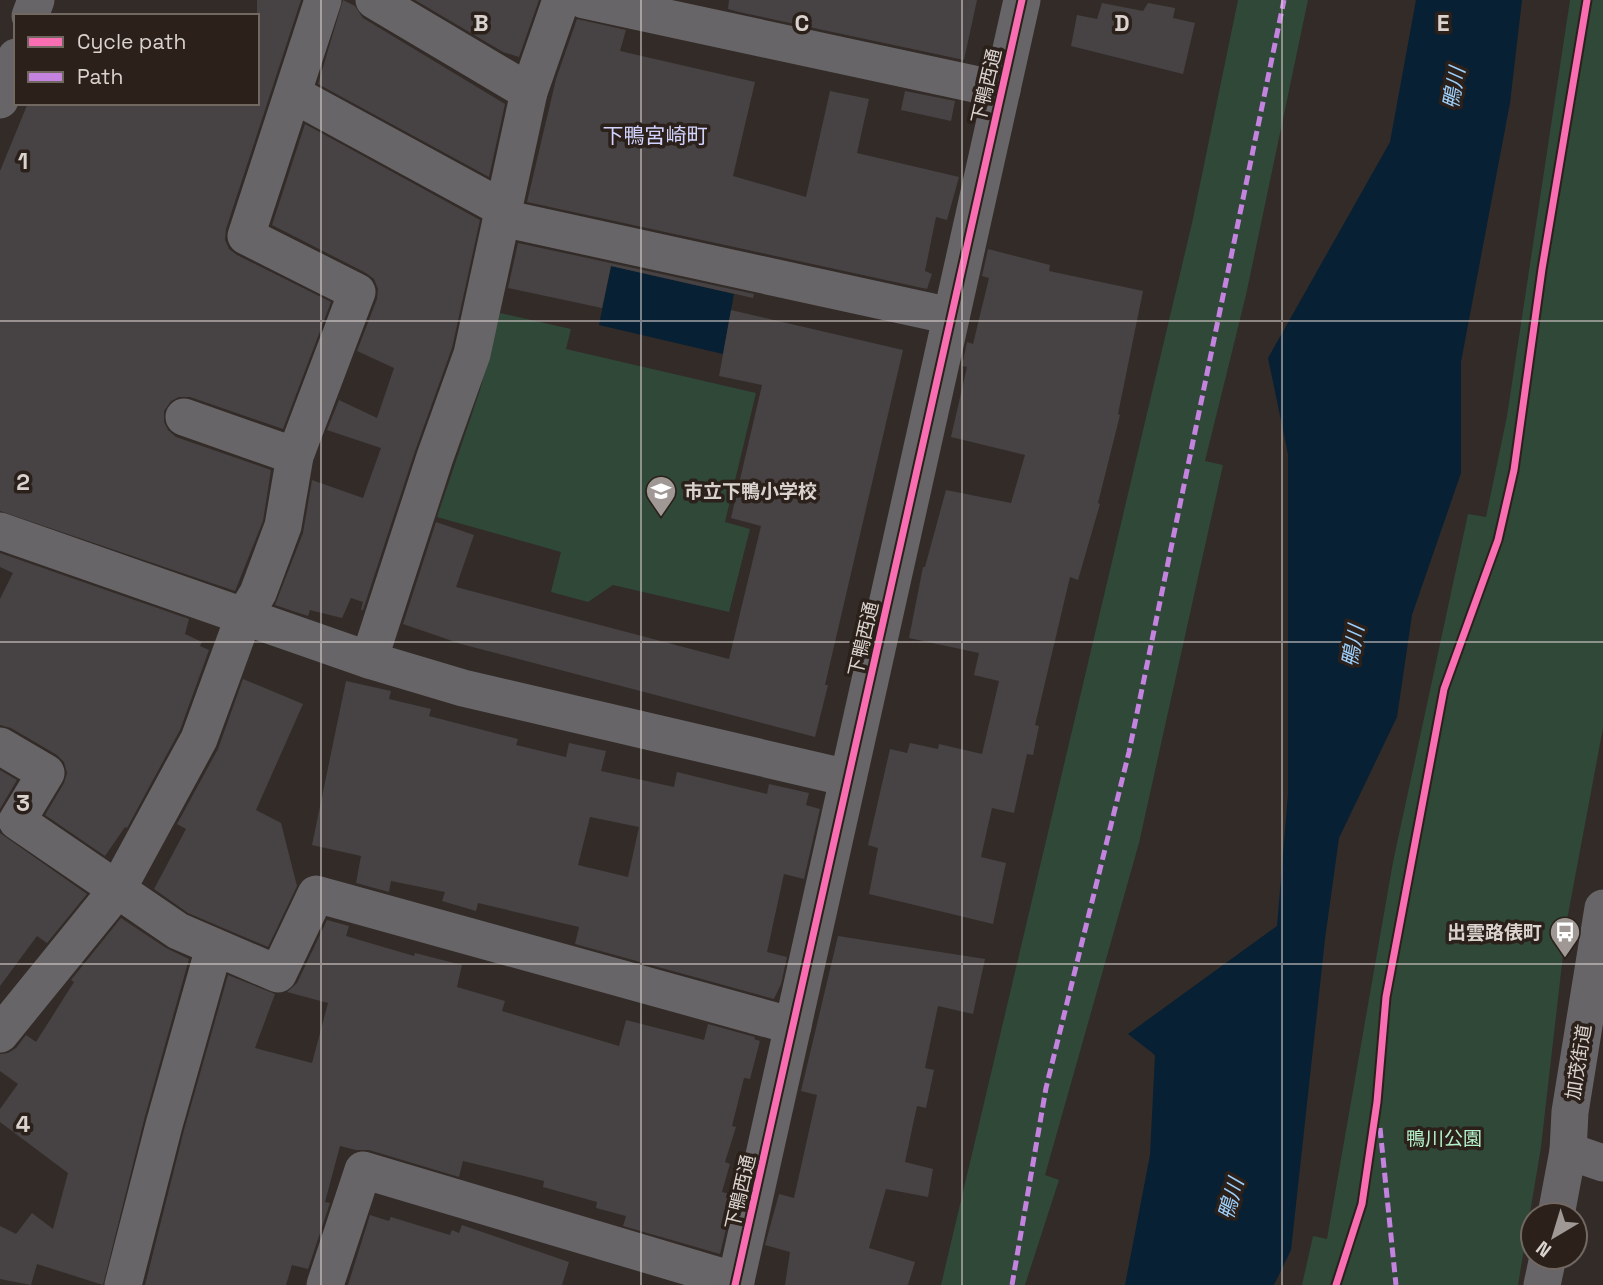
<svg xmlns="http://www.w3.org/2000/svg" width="1603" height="1285" viewBox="0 0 1603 1285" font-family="'Space Grotesk','Noto Sans JP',sans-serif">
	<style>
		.green { fill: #2f4838 }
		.water { fill: #072033 }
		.building { fill: #474344; fill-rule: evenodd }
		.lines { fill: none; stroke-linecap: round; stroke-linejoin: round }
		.minor { stroke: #686568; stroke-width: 37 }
		.quiet { stroke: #c483df; stroke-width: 5; stroke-dasharray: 10 5; stroke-linecap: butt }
		.cycleway-casing { stroke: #2b211a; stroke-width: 11 }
		.cycleway { stroke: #f96db3; stroke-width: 7 }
		.grid { fill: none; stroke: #dad2ce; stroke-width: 2; stroke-opacity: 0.55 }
		.labels { text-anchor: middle; stroke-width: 7; stroke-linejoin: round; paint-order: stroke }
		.street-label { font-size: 19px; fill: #dad2ce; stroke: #2b211a }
		.poi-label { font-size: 19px; font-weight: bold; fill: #dad2ce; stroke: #2b211a; text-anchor: start }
		.park-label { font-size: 19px; fill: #b5f2cb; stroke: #2b211a }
		.water-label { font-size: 21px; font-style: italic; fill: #9ccffc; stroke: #2b211a }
		.neighbourhood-label { font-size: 21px; fill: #d2d3fe; stroke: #2b211a }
		.grid-label { font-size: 23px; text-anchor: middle; font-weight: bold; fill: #dad2ce; stroke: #2b211a; stroke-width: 7; stroke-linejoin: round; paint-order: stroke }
	</style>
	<rect width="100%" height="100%" fill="#322b28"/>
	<g class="green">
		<polygon points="1238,0 1308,0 1246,295 1205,461 1223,465 1139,843 1045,1175 1059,1180 1025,1285 941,1285 1192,223"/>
		<polygon points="1570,0 1603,0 1603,728 1567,920 1541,1147 1518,1285 1302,1285 1313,1236 1327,1239 1393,862 1468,514 1486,517 1507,416"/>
		<polygon points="500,313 571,329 566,349 756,393 725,522 750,529 729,612 613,585 588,602 551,592 561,552 437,517 480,390"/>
	</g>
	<g class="water">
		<polygon points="1416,0 1522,0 1510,103 1461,362 1461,473 1412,615 1397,717 1339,838 1325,939 1291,1250 1274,1285 1125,1285 1150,1155 1155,1055 1128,1034 1277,926 1288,794 1288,454 1268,358 1390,142"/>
		<polygon points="611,266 734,294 723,354 599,325"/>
	</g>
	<g class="building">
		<polygon points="257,0 301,0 226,229 225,240 229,249 237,255 331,302 283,429 190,397 179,397 171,401 164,411 164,422 168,430 176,437 271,470 263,521 235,591 0,511 0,171 28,103 257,103"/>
		<polygon points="343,0 355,6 363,18 505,104 489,177 318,84"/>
		<polygon points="415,0 539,0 519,57 503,52"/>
		<polygon points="729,0 977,0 964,60 739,12 728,9"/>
		<polygon points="1102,3 1143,11 1148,3 1175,8 1173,18 1195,23 1183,74 1071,46 1077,15 1097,19"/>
		<polygon points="577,19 626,30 620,51 755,82 733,176 806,197 830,91 869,99 857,153 959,177 947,220 936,217 925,271 932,274 927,289 527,202 556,79"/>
		<polygon points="905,91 955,101 951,121 901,110"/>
		<polygon points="305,124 480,220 452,348 415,451 363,610 361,610 363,602 351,598 342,618 310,610 308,616 275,605 303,533 312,480 363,498 381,448 327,430 339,400 377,418 394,368 357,351 377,299 378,289 374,279 366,273 272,225"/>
		<polygon points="518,243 754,294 753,298 611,266 602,308 508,288"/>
		<polygon points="988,249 1050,265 1049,271 1143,291 1118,414 1120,415 1098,503 1100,504 1078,580 1070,577 1035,725 1039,726 1033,755 1027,754 1014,813 992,808 981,857 1006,863 993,924 869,894 878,848 868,845 890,749 907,753 910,743 938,749 939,744 982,754 999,681 974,675 979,653 909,638 923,567 925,567 946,490 1011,503 1025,455 951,437 967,367 962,366 967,342 973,344 989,278 982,276"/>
		<polygon points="731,310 903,350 825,685 828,685 815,737 461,644 403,624 436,522 474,535 456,587 729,659 761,526 731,518 762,385 719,376"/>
		<polygon points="0,553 189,619 185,634 202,642 200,646 209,650 180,730 127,828 125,827 105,856 45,815 64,783 67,773 64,762 57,755 11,728 0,725 0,599 13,573 0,567"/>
		<polygon points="243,679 303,704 256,810 281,823 297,886 268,947 188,913 154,889 186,829 177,824 218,749"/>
		<path d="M346 681 391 691 389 699 431 709 429 716 518 739 516 745 566 757 569 743 606 751 601 771 674 787 677 772 767 794 769 784 809 793 806 805 820 809 804 879 784 874 767 952 787 957 781 984 774 999 575 944 579 927 478 903 476 911 442 901 445 892 391 881 389 892 356 883 361 856 312 845ZM590 817 639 827 628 877 578 865Z"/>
		<polygon points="0,770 17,780 0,809"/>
		<polygon points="0,833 87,894 47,943 37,936 0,986"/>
		<polygon points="121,918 166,948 189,959 144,1120 103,1285 37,1264 31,1285 0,1279 0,1226 16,1234 32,1213 53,1229 68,1173 0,1122 0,1109 18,1084 0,1071 0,1054 8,1053 16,1048 26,1035 36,1042 74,982 71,980"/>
		<polygon points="327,920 349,926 346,936 414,956 415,953 462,965 457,987 505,1001 502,1011 619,1046 626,1020 704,1040 708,1024 755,1037 754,1039 760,1041 750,1079 744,1078 732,1126 736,1127 725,1162 730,1164 722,1192 734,1195 720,1254 623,1226 626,1216 596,1208 597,1202 543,1187 544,1181 463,1161 459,1177 369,1150 356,1150 340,1146 325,1202 330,1203 308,1269 292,1265 286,1285 145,1285 184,1130 228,975 275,994 255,1048 312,1063 328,1003 287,992 297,983"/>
		<polygon points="838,936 985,959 973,1014 938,1006 925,1068 934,1070 926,1108 917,1106 905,1162 933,1169 928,1197 886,1189 869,1248 915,1262 908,1285 785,1285 790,1252 765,1245 779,1194 794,1198 817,1095 801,1091"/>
		<polygon points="370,1215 389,1221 391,1217 450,1235 452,1230 459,1233 462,1225 569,1262 562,1285 348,1285"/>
	</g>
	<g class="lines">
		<g class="minor">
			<polyline points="374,0 529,92"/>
			<polyline points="584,0 1002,90"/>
			<polyline points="30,16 36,0"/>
			<polyline points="293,94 504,209"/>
			<polyline points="0,100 16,57"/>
			<polyline points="502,218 951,316"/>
			<polyline points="184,417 295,456"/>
			<polyline points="0,531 369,660 463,688 848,778"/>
			<polyline points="369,660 435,457 472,354 529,92 561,0"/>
			<polyline points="0,746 46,773 17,821 178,931 278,974 316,894 793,1026"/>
			<polyline points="0,1034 117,890 199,739 244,616 258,593 283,526 295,456 357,292 246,236 323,0"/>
			<polyline points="1568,1151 1603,1163"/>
			<polyline points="1556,1215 1568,1151 1570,1112 1603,908"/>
			<polyline points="123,1285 164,1125 214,948"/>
			<polyline points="325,1285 363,1170 736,1281"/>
			<polyline points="735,1285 1022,0"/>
			<polyline points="1542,1285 1548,1257"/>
		</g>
		<g class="quiet">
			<polyline points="1380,1128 1396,1285"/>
			<polyline points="1012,1285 1046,1088 1129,752 1284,0"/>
		</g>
		<g class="cycleway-casing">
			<g id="cycleway">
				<polyline points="735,1285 1022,0"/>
				<polyline points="1336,1285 1362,1204 1377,1102 1386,997 1444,689 1498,540 1514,470 1542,269 1587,0"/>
			</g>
		</g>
		<use href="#cycleway" class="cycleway"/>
	</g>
	<path class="grid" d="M321 0V1285M641 0V1285M962 0V1285M1282 0V1285M0 321H1603M0 642H1603M0 964H1603"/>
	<defs>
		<g id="school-pin" transform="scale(1.575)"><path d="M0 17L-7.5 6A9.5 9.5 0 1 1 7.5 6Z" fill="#9f9894" stroke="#2b211a"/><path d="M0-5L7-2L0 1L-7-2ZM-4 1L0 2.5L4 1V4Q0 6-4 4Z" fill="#fff"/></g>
		<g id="bus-pin" transform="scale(1.575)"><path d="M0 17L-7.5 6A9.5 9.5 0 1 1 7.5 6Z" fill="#9f9894" stroke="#2b211a"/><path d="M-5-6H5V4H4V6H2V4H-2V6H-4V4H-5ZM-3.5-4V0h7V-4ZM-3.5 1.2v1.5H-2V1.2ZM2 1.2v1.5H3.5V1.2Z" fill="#fff"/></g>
	</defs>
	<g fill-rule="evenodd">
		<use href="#school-pin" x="661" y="491"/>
		<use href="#bus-pin" x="1565" y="932"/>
	</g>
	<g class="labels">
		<g class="street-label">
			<text transform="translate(986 86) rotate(-77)" y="7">下鴨西通</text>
			<text transform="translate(863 639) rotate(-77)" y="7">下鴨西通</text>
			<text transform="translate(1578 1062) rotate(-81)" y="7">加茂街道</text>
			<text transform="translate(740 1192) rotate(-77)" y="7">下鴨西通</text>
		</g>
		<g class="poi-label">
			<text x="684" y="498">市立下鴨小学校</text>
			<text x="1542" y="939" text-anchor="end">出雲路俵町</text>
		</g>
		<g class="park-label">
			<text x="1444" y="1145">鴨川公園</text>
		</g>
		<g class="water-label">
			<text transform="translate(1454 88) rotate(-80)" y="7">鴨川</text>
			<text transform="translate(1353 646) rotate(-80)" y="7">鴨川</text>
			<text transform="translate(1231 1199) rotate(-74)" y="7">鴨川</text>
		</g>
		<g class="neighbourhood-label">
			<text x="655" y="143">下鴨宮崎町</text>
		</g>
	</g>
	<g class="grid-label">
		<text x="481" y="31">B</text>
		<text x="802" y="31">C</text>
		<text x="1122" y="31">D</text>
		<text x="1443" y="31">E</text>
		<text x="23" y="169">1</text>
		<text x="23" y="490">2</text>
		<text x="23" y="811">3</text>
		<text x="23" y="1132">4</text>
	</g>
	<rect x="14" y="14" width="245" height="91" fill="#2b211a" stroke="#716862" stroke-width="2"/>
	<rect x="28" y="37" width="35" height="10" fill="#f96db3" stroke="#716862" stroke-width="2"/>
	<text x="77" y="49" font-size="21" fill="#dad2ce">Cycle path</text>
	<rect x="28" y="72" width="35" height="10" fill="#c483df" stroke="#716862" stroke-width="2"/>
	<text x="77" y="84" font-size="21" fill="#dad2ce">Path</text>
	<g transform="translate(1554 1236) rotate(218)"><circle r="33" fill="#2b211a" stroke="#716862" stroke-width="2"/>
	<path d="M0-5L12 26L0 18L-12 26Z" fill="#9f9894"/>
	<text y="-10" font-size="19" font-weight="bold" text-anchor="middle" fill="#dad2ce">N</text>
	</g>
</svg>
